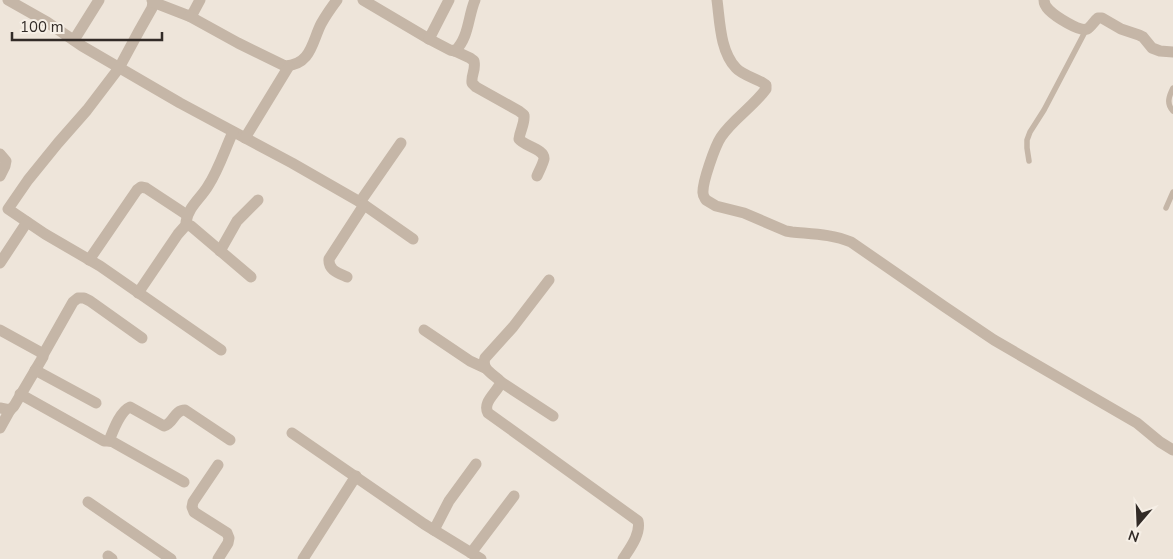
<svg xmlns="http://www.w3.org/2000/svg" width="1173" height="559" viewBox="0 0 1173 559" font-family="'Nunito Sans',sans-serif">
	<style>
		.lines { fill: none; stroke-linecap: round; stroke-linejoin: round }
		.lane { stroke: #c5b6a7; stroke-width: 5.5 }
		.street { stroke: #c5b6a7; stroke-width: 11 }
	</style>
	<rect width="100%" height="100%" fill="#eee5da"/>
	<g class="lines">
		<g class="lane">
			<path d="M1173 88C1169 96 1166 104 1173 111"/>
			<polyline points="1029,161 1027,148 1027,140 1030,132 1044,110 1086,30"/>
			<polyline points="1166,208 1173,192"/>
		</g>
		<g class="street">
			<polyline points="8,0 47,22 82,46 180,103 292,163 360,202 413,239"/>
			<polyline points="152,0 153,2 152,8 139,31 119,68 87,110 58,143 28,180 8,209 45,234 100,266 221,350"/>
			<path d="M363 0 429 39 450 50 455 51C469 38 468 16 475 0"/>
			<path d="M717 0C720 22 720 51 736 68 741 74 756 79 763 83L766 85V89C753 107 733 119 721 137 715 146 702 183 703 193 703 196 704 197 706 200L716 206 744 213 786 231 792 232C812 234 832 234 851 242L945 307 994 340 1137 423 1160 442 1173 450"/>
			<path d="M1044 0C1044 4 1046 7 1049 10 1055 16 1079 32 1087 29 1091 27 1094 21 1098 18H1102L1121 29 1139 35 1143 37 1152 48 1160 51 1173 52"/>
			<polyline points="153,2 189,16 193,13 200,0"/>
			<path d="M189 16 238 43 285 66C311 65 312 42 321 24 326 15 331 8 337 0"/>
			<polyline points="429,39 449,0"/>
			<polyline points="74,40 99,0"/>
			<path d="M455 51 470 58 474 61C476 71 471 74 472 83L476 87 519 111 524 115C525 124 520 130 519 139 524 146 545 149 544 159 543 164 539 171 537 176"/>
			<polyline points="245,138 289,66"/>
			<polyline points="0,154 6,161 5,166 0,176"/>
			<polyline points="360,202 401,143"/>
			<path d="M186 222C188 207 201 198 208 186 219 169 225 149 233 132"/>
			<polyline points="220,251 237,221 258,200"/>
			<polyline points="89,260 137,190 141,187 146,188 187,215"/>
			<polyline points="0,263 27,222"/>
			<path d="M347 277C338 273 328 270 329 259L364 205"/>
			<path d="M549 280 513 327 485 358C481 370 494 374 501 382 497 393 482 402 488 413L638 521C641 534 630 548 623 559"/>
			<polyline points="138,293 178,234 186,225 191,226 251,277"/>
			<polyline points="0,330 40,352 43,355 43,357 14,406 10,410 0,408"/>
			<polyline points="424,330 470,361 485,368"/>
			<polyline points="43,355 73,302 78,298 84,298 90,301 142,338"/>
			<polyline points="35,370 96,403"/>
			<polyline points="501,382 553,416"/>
			<polyline points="20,394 104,441 109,441 113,442 184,482"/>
			<polyline points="0,428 10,410"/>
			<polyline points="292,433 424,524 481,559"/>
			<path d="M109 441C113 431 120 411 130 407L164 426C174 423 174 410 185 410L230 440"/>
			<polyline points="218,465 193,502 192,507 194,512 227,533 229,538 228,543 218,559"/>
			<polyline points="88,502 171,559"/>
			<polyline points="434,530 449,501 476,464"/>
			<polyline points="471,553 514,496"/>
			<polyline points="108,556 112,559"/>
			<polyline points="303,559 356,476"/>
		</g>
	</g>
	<g transform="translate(1138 524) rotate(199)" stroke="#f6efe6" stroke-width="4" paint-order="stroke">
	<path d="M0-4L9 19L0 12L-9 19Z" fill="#322b27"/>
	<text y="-8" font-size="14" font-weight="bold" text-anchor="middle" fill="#322b27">N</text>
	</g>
	<path d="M12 32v8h150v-8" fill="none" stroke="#322b27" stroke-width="2.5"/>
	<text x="20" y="32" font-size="15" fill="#322b27" stroke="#f6efe6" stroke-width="4" paint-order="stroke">100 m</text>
</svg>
